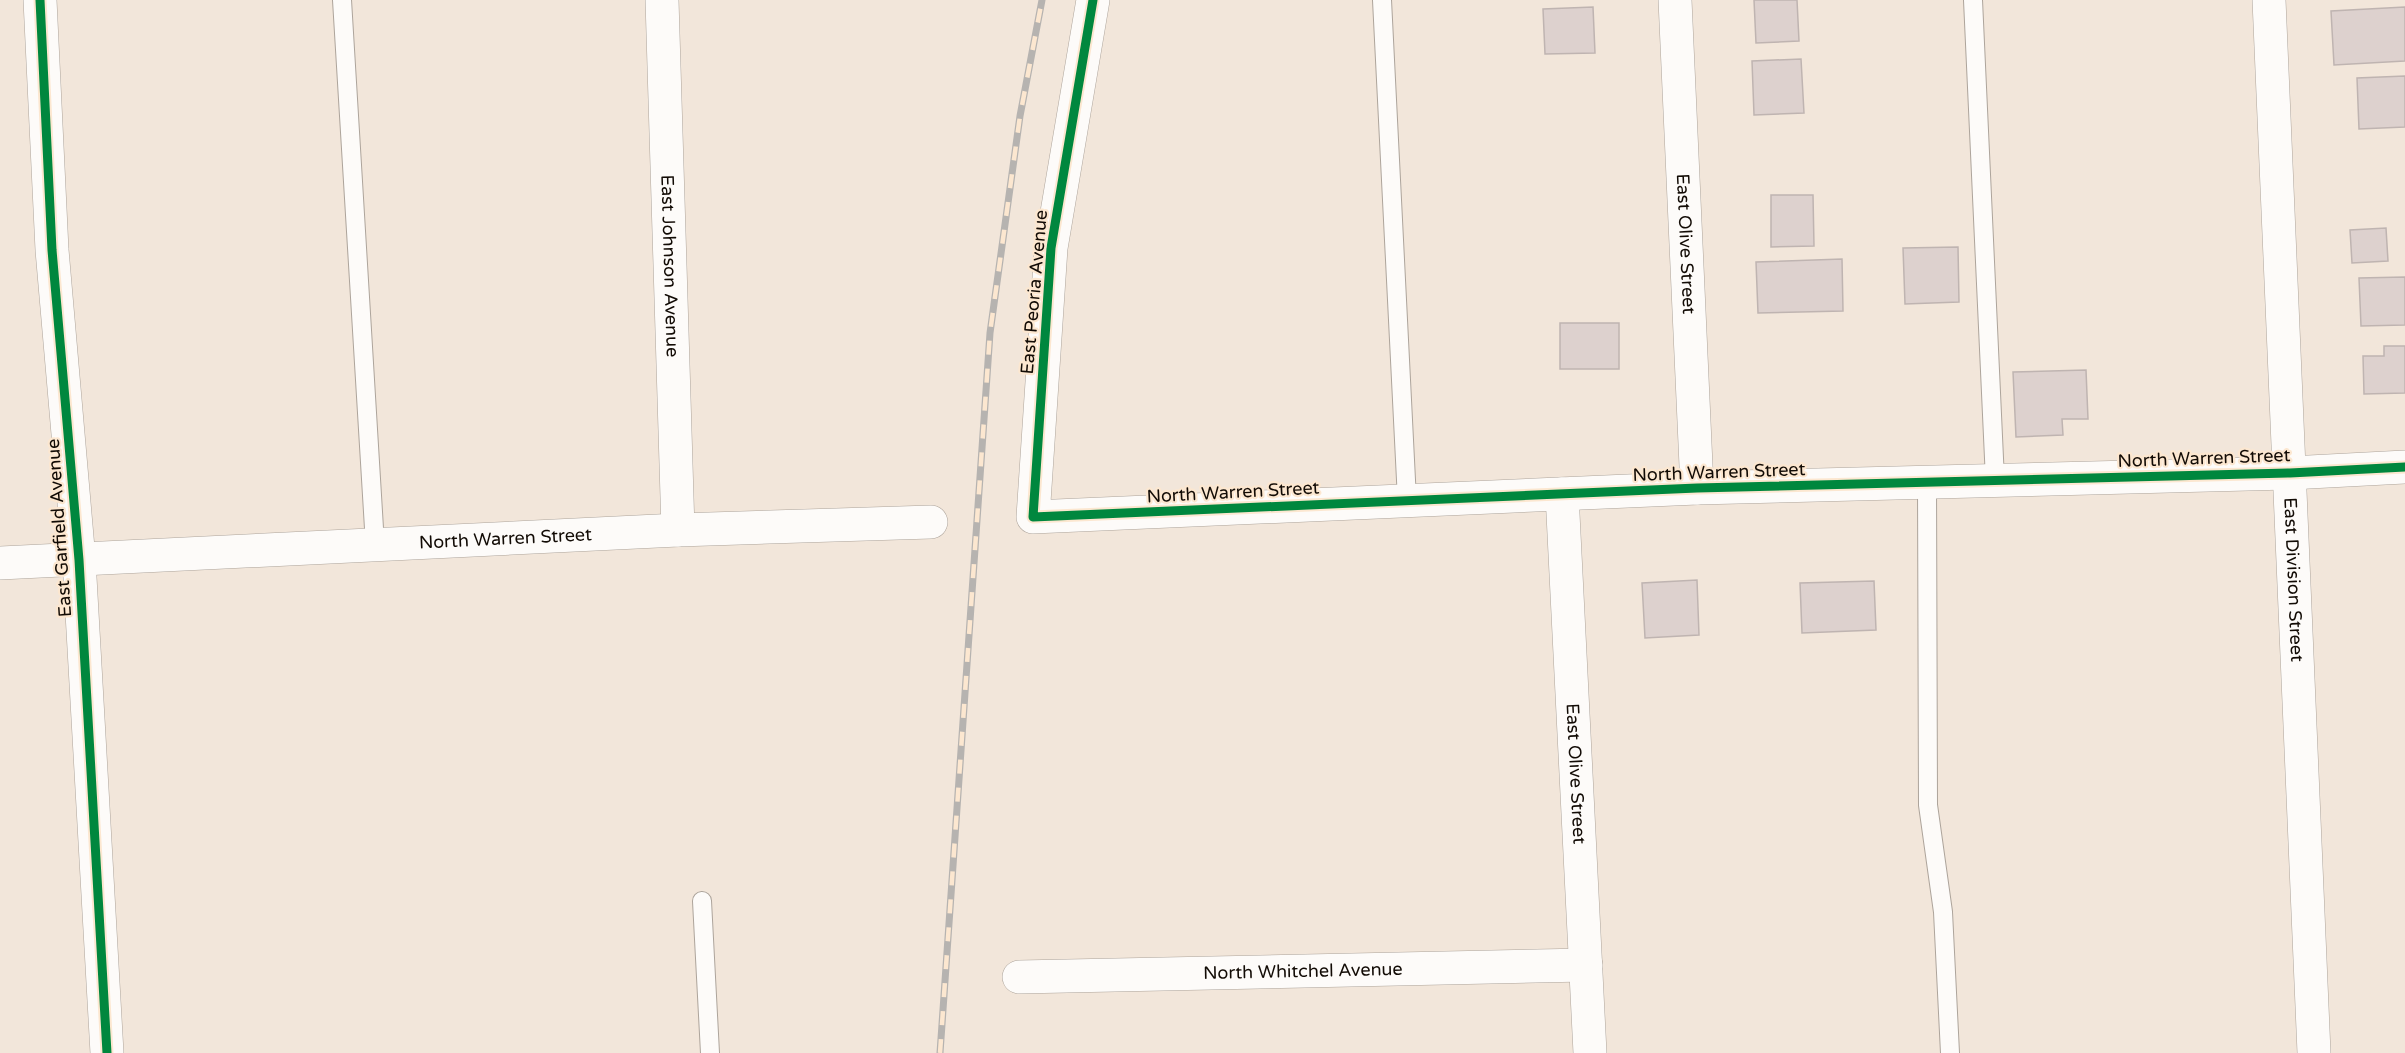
<svg xmlns="http://www.w3.org/2000/svg" width="2405" height="1053" viewBox="0 0 2405 1053" font-family="'Varela Round',sans-serif">
	<style>
		.building { fill: #ddd1ce; stroke: #bfb4b1; stroke-width: 1.5 }
		.lines { fill: none; stroke-linecap: round; stroke-linejoin: round }
		.service-casing { stroke: #ada49b; stroke-width: 20 }
		.minor-casing { stroke: #ada49b; stroke-width: 34 }
		.tertiary-casing { stroke: #ada49b; stroke-width: 34 }
		.service { stroke: #fdfbf9; stroke-width: 18 }
		.minor { stroke: #fdfbf9; stroke-width: 33 }
		.tertiary { stroke: #fdfbf9; stroke-width: 33 }
		.rail-casing { stroke: #b6b3b0; stroke-width: 7 }
		.rail { stroke: #fce7d0; stroke-width: 4.5; stroke-dasharray: 14; stroke-linecap: butt }
		.cycleway-casing { stroke: #fce7d0; stroke-width: 13 }
		.cycleway { stroke: #00873e; stroke-width: 9 }
		.labels { text-anchor: middle; stroke-width: 4.5; stroke-linejoin: round; paint-order: stroke }
		.street-label { font-size: 18px; fill: #120b05; stroke: #fce7d0 }
	</style>
	<rect width="100%" height="100%" fill="#f2e6da"/>
	<g class="building">
		<polygon points="1754,0 1797,0 1799,41 1756,43"/>
		<polygon points="1593,7 1595,53 1545,54 1543,9"/>
		<polygon points="2405,7 2405,61 2334,65 2331,11"/>
		<polygon points="1801,59 1804,113 1754,115 1752,61"/>
		<polygon points="2405,76 2405,127 2359,129 2357,78"/>
		<polygon points="1771,195 1813,195 1814,246 1771,247"/>
		<polygon points="2386,228 2388,261 2352,263 2350,230"/>
		<polygon points="1958,247 1959,302 1905,304 1903,248"/>
		<polygon points="1842,259 1843,311 1758,313 1756,262"/>
		<polygon points="2405,277 2405,325 2361,326 2359,278"/>
		<rect x="1560" y="323" width="59" height="46"/>
		<polygon points="2384,346 2405,346 2405,393 2364,394 2363,356 2384,356"/>
		<polygon points="2086,370 2088,419 2062,419 2063,435 2016,437 2013,372"/>
		<polygon points="1697,580 1699,635 1645,638 1642,583"/>
		<polygon points="1874,581 1876,630 1802,633 1800,583"/>
	</g>
	<g class="lines">
		<g class="service-casing">
			<g id="service">
				<polyline points="342,0 375,545"/>
				<polyline points="1382,0 1407,500"/>
				<polyline points="1973,0 1995,480"/>
				<polyline points="1927,482 1928,805 1943,912 1950,1053"/>
				<polyline points="702,901 710,1053"/>
			</g>
		</g>
		<g class="minor-casing">
			<g id="minor">
				<path id="s1" d="M662 0 678 530"/>
				<polyline points="1093,0 1051,248 1033,517 1697,488 2290,473 2405,467"/>
				<path id="s2" d="M1675 0 1697 488"/>
				<path id="s3" d="M2269 0 2314 1053"/>
				<path id="s4" d="M1562 494 1590 1053"/>
				<path id="s5" d="M0 563 678 530 931 522"/>
				<path id="s6" d="M1019 977 1586 965"/>
			</g>
		</g>
		<g class="tertiary-casing">
			<polyline id="tertiary" points="40,0 52,250 79,560 107,1053"/>
		</g>
		<use href="#service" class="service"/>
		<use href="#minor" class="minor"/>
		<use href="#tertiary" class="tertiary"/>
		<g class="rail-casing">
			<polyline id="rail" points="940,1053 990,333 1020,116 1042,0"/>
		</g>
		<use href="#rail" class="rail"/>
		<g class="cycleway-casing">
			<g id="cycleway">
				<polyline points="40,0 52,250 79,560 107,1053"/>
				<polyline points="1093,0 1051,248 1033,517 1697,488 2290,473 2405,467"/>
			</g>
		</g>
		<use href="#cycleway" class="cycleway"/>
	</g>
	<g class="labels">
		<g class="street-label">
			<text dy="6" stroke="none"><textPath href="#s2" startOffset="244">East Olive Street</textPath></text>
			<text dy="6" stroke="none"><textPath href="#s1" startOffset="266">East Johnson Avenue</textPath></text>
			<text transform="translate(1034 292) rotate(-85)" y="6">East Peoria Avenue</text>
			<text transform="translate(2204 458) rotate(-2)" y="6">North Warren Street</text>
			<text transform="translate(1719 472) rotate(-2)" y="6">North Warren Street</text>
			<text transform="translate(1233 492) rotate(-3)" y="6">North Warren Street</text>
			<text transform="translate(59 528) rotate(-94)" y="6">East Garfield Avenue</text>
			<text dy="6" stroke="none"><textPath href="#s5" startOffset="506">North Warren Street</textPath></text>
			<text dy="6" stroke="none"><textPath href="#s3" startOffset="580">East Division Street</textPath></text>
			<text dy="6" stroke="none"><textPath href="#s4" startOffset="280">East Olive Street</textPath></text>
			<text dy="6" stroke="none"><textPath href="#s6" startOffset="284">North Whitchel Avenue</textPath></text>
		</g>
	</g>
</svg>
